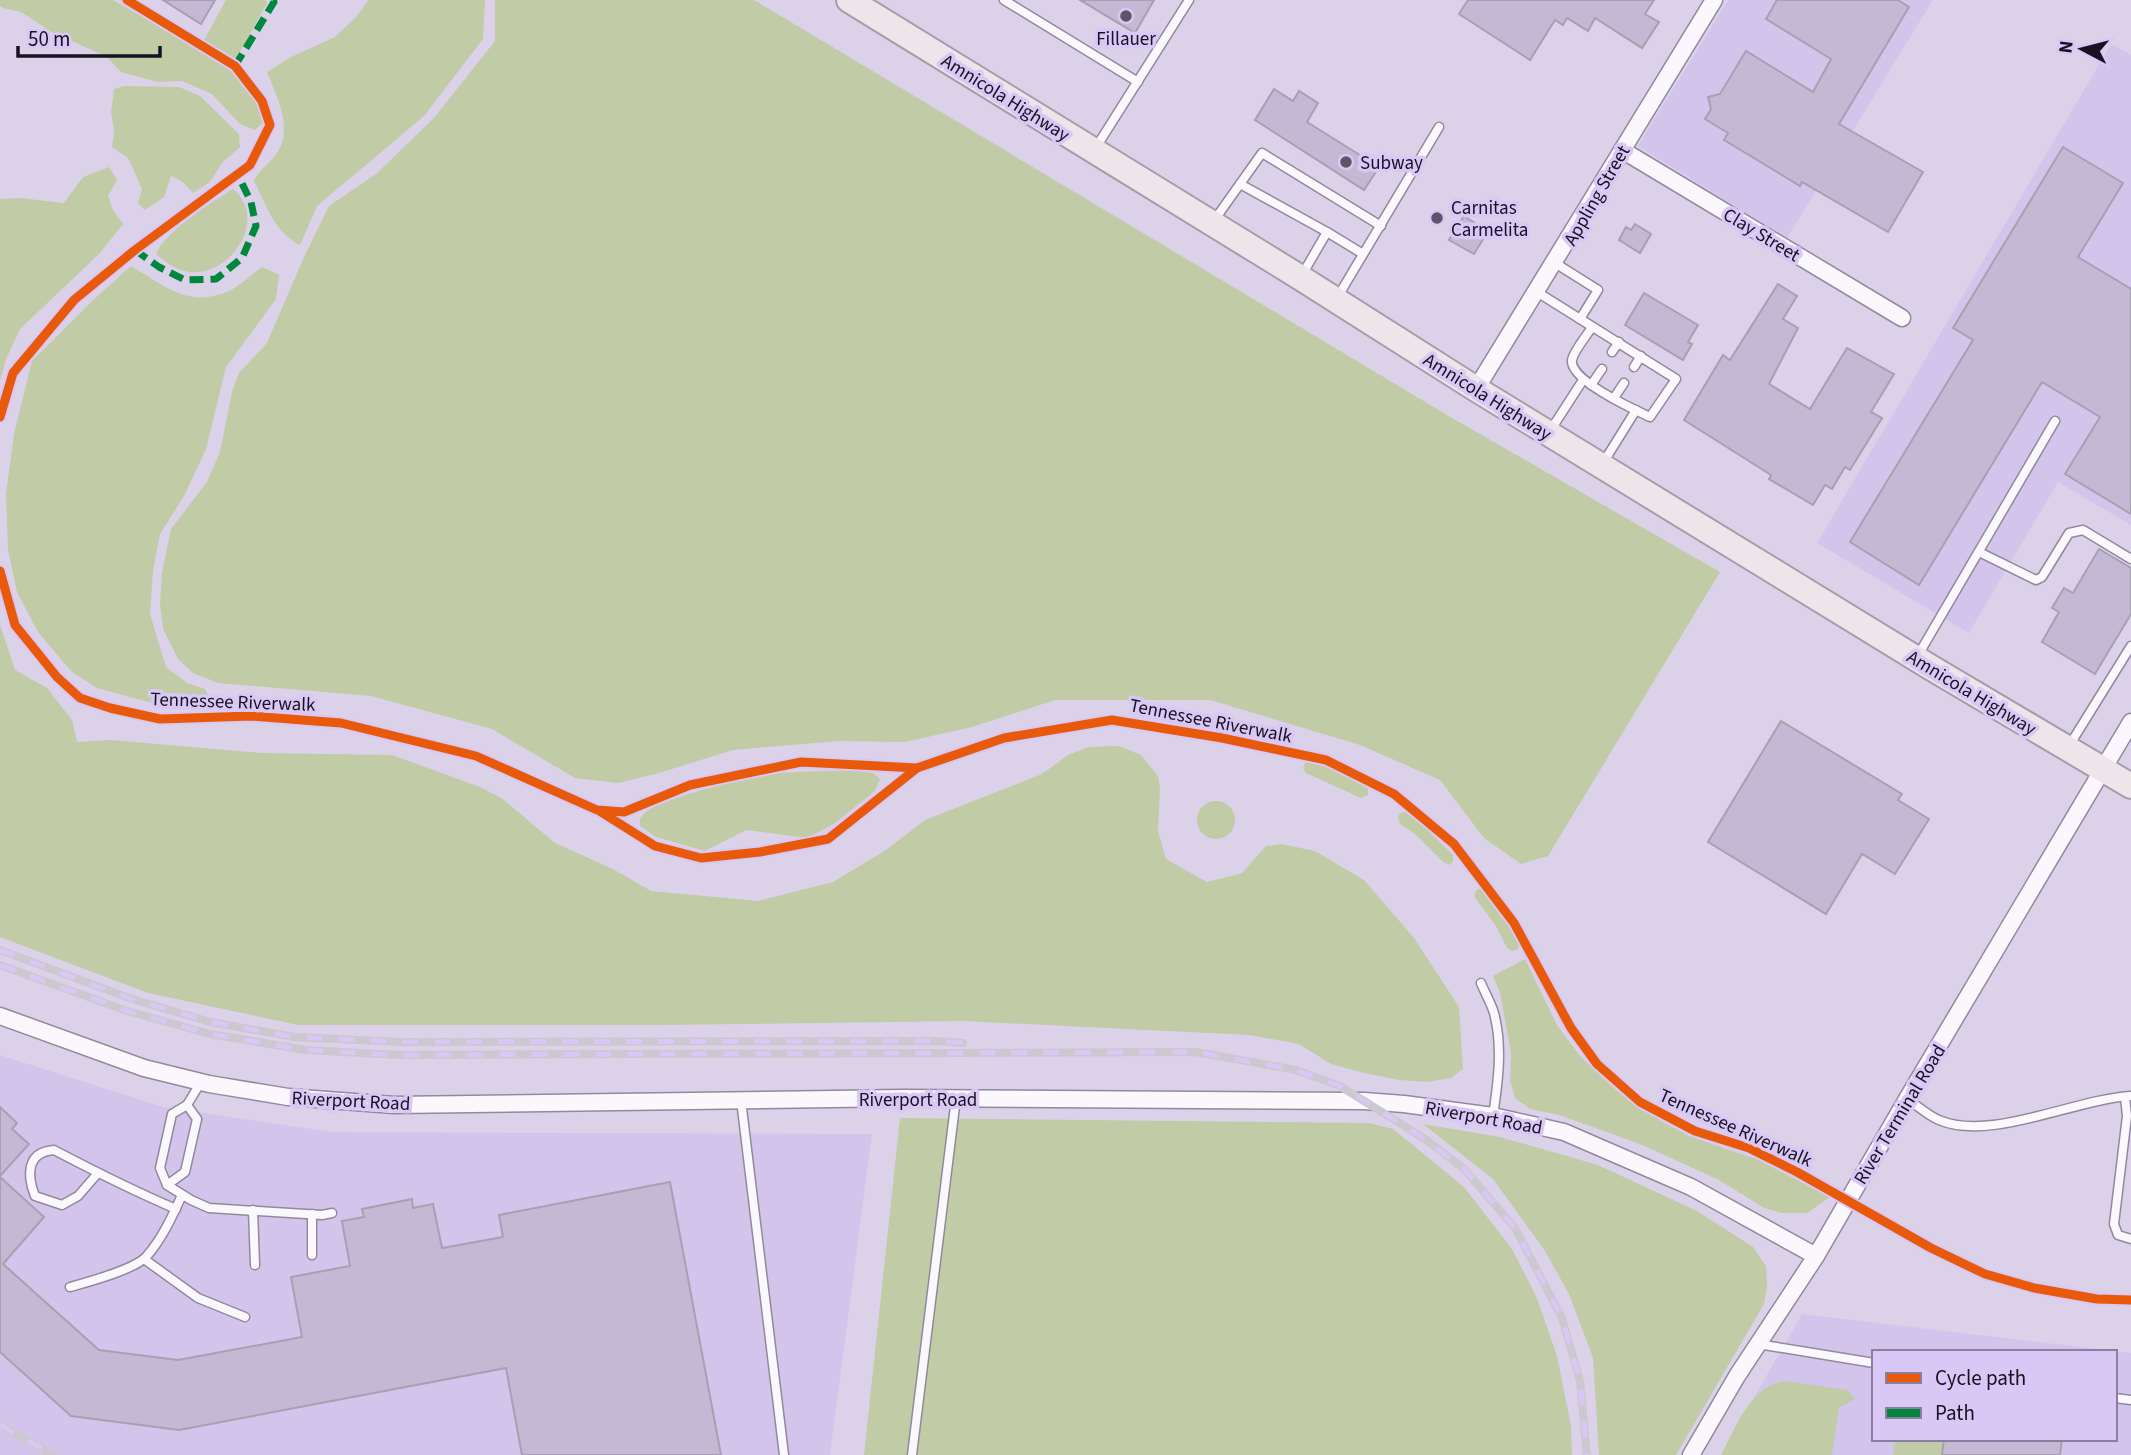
<svg xmlns="http://www.w3.org/2000/svg" width="2131" height="1455" viewBox="0 0 2131 1455" font-family="'Source Sans 3',sans-serif">
	<style>
		.built { fill: #d3c4ec; fill-rule: evenodd }
		.green { fill: #c1cba5 }
		.building { fill: #c4b9d5; stroke: #a7a0b3; stroke-width: 2 }
		.lines { fill: none; stroke-linecap: round; stroke-linejoin: round }
		.service-casing { stroke: #91899c; stroke-width: 11 }
		.minor-casing { stroke: #91899c; stroke-width: 19 }
		.primary-casing { stroke: #a99baa; stroke-width: 28 }
		.path { stroke: #d2cfd6; stroke-width: 3.5; stroke-dasharray: 5 5; stroke-linecap: butt }
		.service { stroke: #faf8fc; stroke-width: 8 }
		.minor { stroke: #faf8fc; stroke-width: 16 }
		.primary { stroke: #ece5ea; stroke-width: 24 }
		.rail-casing { stroke: #cbc8cf; stroke-width: 8 }
		.rail { stroke: #d9c7f5; stroke-width: 5; stroke-dasharray: 16; stroke-linecap: butt }
		.quiet { stroke: #00873e; stroke-width: 7; stroke-dasharray: 14 7; stroke-linecap: butt }
		.cycleway-casing { stroke: #d9c7f5; stroke-width: 13 }
		.cycleway { stroke: #e8590c; stroke-width: 9 }
		.poi-dot { fill: #5c5567; stroke: #d9c7f5; stroke-width: 2.5 }
		.labels { text-anchor: middle; stroke-width: 7; stroke-linejoin: round; paint-order: stroke }
		.poi-label { font-size: 19px; fill: #171121; stroke: #d9c7f5; text-anchor: start }
		.street-label { font-size: 19px; fill: #171121; stroke: #d9c7f5 }
	</style>
	<rect width="100%" height="100%" fill="#dbd2ea"/>
	<g class="built">
		<polygon points="1728,0 1933,0 1787,238 1638,146"/>
		<polygon points="2111,44 2131,55 2131,525 2058,482 1969,633 1817,543"/>
		<polygon points="0,1055 163,1107 333,1132 872,1134 830,1455 0,1455"/>
		<path d="M1802 1314 2131 1353V1455H1721ZM1874 1352H2115V1439H1874Z"/>
	</g>
	<g class="green">
		<polygon points="0,0 113,0 239,72 253,89 267,119 255,130 240,124 212,94 182,81 157,82 121,72 107,57 50,31 21,12 3,8 0,6"/>
		<polygon points="226,0 266,0 267,3 237,57 233,58 204,40"/>
		<path d="M369 0H485L483 39 424 116 317 206 300 245C274 232 267 206 254 181 259 170 267 165 275 156 295 131 277 97 267 72L291 57 335 37 355 18Z"/>
		<polygon points="495,0 754,0 1452,418 1720,572 1548,856 1521,864 1484,838 1440,780 1360,745 1210,700 1055,700 972,727 905,742 839,741 733,750 659,773 618,783 575,778 492,729 371,696 218,683 193,673 178,659 163,629 160,604 162,573 171,529 207,482 220,452 232,392 239,373 267,343 304,257 329,206 376,174 434,118 495,41"/>
		<polygon points="125,86 179,87 200,96 239,134 240,147 222,163 210,182 193,193 183,182 171,176 164,197 145,210 138,203 142,189 128,158 112,147 114,131 111,112 114,89"/>
		<polygon points="109,167 117,180 108,196 113,210 123,224 99,254 20,329 6,359 0,381 0,199 20,198 64,203 83,177"/>
		<path d="M233 189C271 220 227 282 184 271 174 269 164 261 156 254 163 233 213 201 233 189Z"/>
		<path d="M131 266C164 285 186 308 227 292 239 287 251 275 262 267L279 275 276 299 226 367 206 449 184 496 160 534 153 571 150 614 166 667 187 683 205 689 212 703H152L97 688 72 672 38 632 17 592 8 550 6 494 14 434 32 361 91 302Z"/>
		<polygon points="0,625 15,670 47,688 72,720 77,742 110,740 263,753 392,755 480,787 503,799 555,843 613,869 651,891 758,901 833,882 886,850 925,820 1042,774 1068,755 1088,747 1119,746 1141,755 1158,776 1160,788 1158,831 1166,859 1207,882 1242,873 1266,846 1281,844 1315,851 1364,880 1414,938 1459,1007 1463,1069 1451,1078 1427,1082 1399,1080 1364,1073 1331,1064 1299,1044 1249,1035 964,1021 660,1025 298,1025 148,993 0,937"/>
		<path d="M1306 761C1325 763 1354 776 1368 789V795L1361 798 1306 773 1303 768Z"/>
		<path d="M854 770 873 773 880 779 875 791 834 824 807 838 746 830 705 851 656 837 640 826C640 821 639 820 642 816 653 799 749 777 771 774 798 771 826 771 854 770Z"/>
		<circle cx="1216" cy="820" r="19"/>
		<polygon points="1405,812 1425,827 1453,855 1453,861 1450,865 1443,862 1415,834 1400,824 1398,817 1400,813"/>
		<polygon points="1477,889 1484,889 1498,906 1520,942 1518,949 1512,951 1507,948 1496,926 1474,896"/>
		<polygon points="1525,959 1557,1025 1580,1056 1616,1090 1661,1121 1689,1136 1756,1159 1830,1197 1807,1213 1782,1213 1764,1208 1719,1180 1640,1144 1559,1115 1530,1109 1515,1098 1510,1080 1511,1053 1500,993 1493,976"/>
		<polygon points="900,1118 1369,1123 1393,1129 1464,1187 1512,1249 1537,1298 1557,1356 1571,1426 1572,1455 864,1455"/>
		<polygon points="1423,1124 1500,1137 1598,1165 1697,1211 1753,1247 1766,1266 1767,1287 1764,1304 1676,1455 1599,1455 1593,1358 1569,1294 1545,1251 1493,1179"/>
		<path d="M1785 1381 1847 1390 1855 1399 1839 1408 1832 1455H1721C1736 1427 1750 1386 1785 1381Z"/>
		<polygon points="1895,1439 1944,1439 1942,1455 1893,1455"/>
	</g>
	<g class="building">
		<polygon points="163,0 215,0 201,24"/>
		<polygon points="1080,0 1154,0 1135,33"/>
		<polygon points="1468,0 1654,0 1645,14 1659,22 1642,48 1595,18 1588,31 1567,18 1563,25 1555,20 1530,60 1459,14"/>
		<polygon points="1777,0 1898,0 1909,7 1839,124 1923,172 1888,232 1802,182 1800,186 1724,140 1728,133 1705,119 1711,109 1708,97 1720,94 1746,51 1813,92 1831,59 1766,19"/>
		<polygon points="1274,89 1293,101 1299,91 1318,103 1307,122 1379,167 1364,190 1255,120"/>
		<polygon points="2063,147 2123,183 2078,257 2131,289 2131,514 2065,474 2100,417 2042,382 1919,585 1850,542 1973,340 1953,328"/>
		<polygon points="1464,216 1488,231 1474,254 1449,240"/>
		<polygon points="1635,224 1651,234 1640,253 1619,240 1626,227 1631,230"/>
		<polygon points="1778,284 1797,296 1783,319 1798,328 1769,384 1810,409 1847,348 1894,374 1871,412 1882,418 1850,470 1845,467 1832,489 1825,485 1813,505 1769,479 1771,475 1684,420 1723,355 1730,360"/>
		<polygon points="1644,293 1698,325 1688,342 1692,344 1683,360 1625,325"/>
		<polygon points="2099,549 2131,568 2131,614 2095,674 2042,642 2059,612 2052,608 2064,588 2073,593"/>
		<polygon points="1781,721 1902,794 1898,800 1929,819 1895,874 1862,854 1826,914 1708,842"/>
		<polygon points="0,1107 17,1123 12,1129 29,1144 0,1176"/>
		<polygon points="0,1177 44,1217 3,1264 99,1350 178,1360 302,1337 291,1277 350,1266 342,1221 364,1217 362,1209 412,1199 413,1208 433,1204 442,1248 503,1237 499,1215 670,1182 721,1455 522,1455 506,1368 179,1430 71,1416 0,1352"/>
		<polygon points="1944,1439 2062,1439 2060,1455 1942,1455"/>
	</g>
	<g class="lines">
		<g class="service-casing">
			<g id="service">
				<polyline points="1004,0 1138,82"/>
				<polyline points="1095,149 1189,0"/>
				<polyline points="1240,184 1327,232 1302,275"/>
				<polyline points="1213,222 1262,153 1381,226"/>
				<polyline points="1327,232 1363,254"/>
				<polyline points="1555,263 1598,290 1580,319"/>
				<path d="M1537 292 1676 379 1650 417C1635 410 1569 380 1572 360 1574 350 1586 337 1592 327"/>
				<polyline points="1337,298 1439,127"/>
				<polyline points="1612,352 1619,342"/>
				<polyline points="1634,367 1641,356"/>
				<polyline points="1591,385 1602,369"/>
				<polyline points="1614,398 1624,383"/>
				<polyline points="1550,431 1583,380"/>
				<polyline points="1603,463 1636,410"/>
				<polyline points="1979,552 2036,580 2042,577 2069,533 2083,530 2131,559"/>
				<polyline points="1917,657 2055,421"/>
				<polyline points="2069,746 2131,646"/>
				<path d="M1481 983C1485 993 1491 1003 1494 1013 1503 1047 1498 1082 1493 1116"/>
				<polyline points="2125,1097 2127,1116 2114,1224 2118,1235 2131,1239"/>
				<path d="M1907 1099C1917 1105 1927 1115 1939 1120 1990 1142 2075 1099 2131 1096"/>
				<polyline points="741,1100 784,1455"/>
				<polygon points="187,1105 197,1119 185,1172 167,1185 160,1168 172,1114"/>
				<polyline points="187,1105 201,1082"/>
				<path d="M98 1173 78 1196 62 1205 35 1196C27 1176 26 1152 54 1150 94 1171 134 1191 176 1209"/>
				<polyline points="167,1185 191,1200 209,1208 322,1215 332,1213"/>
				<polyline points="253,1210 255,1265"/>
				<polyline points="312,1255 312,1214"/>
				<polyline points="144,1259 198,1298 245,1317"/>
				<path d="M70 1287C88 1282 133 1270 146 1257 162 1239 172 1217 182 1195"/>
				<polyline points="1758,1344 1874,1363"/>
				<polyline points="2115,1398 2131,1400"/>
				<polyline points="912,1455 956,1098"/>
			</g>
		</g>
		<g class="minor-casing">
			<g id="minor">
				<polyline points="1622,150 1902,318"/>
				<polyline points="1476,389 1714,0"/>
				<polyline points="0,1016 144,1068 209,1084 288,1097 394,1105 904,1098 1364,1101 1404,1104 1493,1116 1564,1132 1691,1187 1816,1256"/>
				<polyline points="1691,1455 1737,1376 1816,1256 1907,1099 2131,722"/>
			</g>
		</g>
		<g class="primary-casing">
			<polyline id="primary" points="849,0 1301,278 1476,389 1930,667 2131,786"/>
		</g>
		<g class="path">
			<polyline points="0,417 13,373 74,300 135,250 250,165 270,125 262,101 235,66 127,0"/>
			<polyline points="0,571 15,625 57,677 80,698 110,708 160,719 252,716 341,723 476,756 597,810 624,812 690,785 801,762 917,768 1004,738 1112,720 1222,738 1326,760 1394,794 1454,844 1514,923 1571,1028 1597,1064 1640,1102 1695,1131 1749,1148 1836,1193"/>
			<polyline points="1863,1209 1931,1248 1985,1274"/>
		</g>
		<use href="#service" class="service"/>
		<use href="#minor" class="minor"/>
		<use href="#primary" class="primary"/>
		<g class="rail-casing">
			<g id="rail">
				<polyline points="0,950 129,998 210,1022 295,1037 400,1042 938,1041 963,1043"/>
				<polyline points="0,965 127,1011 210,1034 306,1050 397,1055 1196,1052 1296,1070 1340,1086 1425,1139 1464,1169 1515,1228 1562,1318 1580,1381 1587,1455"/>
				<polyline points="0,1425 53,1455"/>
			</g>
		</g>
		<use href="#rail" class="rail"/>
		<g class="quiet">
			<polyline points="235,66 274,2 272,0"/>
			<polyline points="135,250 159,267 185,280 216,279 242,258 256,226 251,202 238,175"/>
		</g>
		<g class="cycleway-casing">
			<g id="cycleway">
				<polyline points="0,417 13,373 74,300 135,250 250,165 270,125 262,101 235,66 127,0"/>
				<polyline points="0,571 15,625 57,677 80,698 110,708 160,719 252,716 341,723 476,756 597,810 624,812 690,785 801,762 917,768 1004,738 1112,720 1222,738 1326,760 1394,794 1454,844 1514,923 1571,1028 1597,1064 1640,1102 1695,1131 1749,1148 1797,1172 1931,1248 1985,1274 2034,1288 2097,1299 2131,1300"/>
				<polyline points="601,812 655,846 701,858 760,852 828,839 917,768"/>
			</g>
		</g>
		<use href="#cycleway" class="cycleway"/>
	</g>
	<g class="poi-dot">
		<circle cx="1126" cy="16" r="7"/>
		<circle cx="1346" cy="162" r="7"/>
		<circle cx="1437" cy="218" r="7"/>
	</g>
	<g class="labels">
		<g class="poi-label">
			<text x="1126" y="45" text-anchor="middle">Fillauer</text>
			<text x="1360" y="169">Subway</text>
			<text x="1451" y="214">Carnitas<tspan x="1451" dy="22">Carmelita</tspan></text>
		</g>
		<g class="street-label">
			<text transform="translate(1006 97) rotate(32)" y="7">Amnicola Highway</text>
			<text transform="translate(1596 195) rotate(-60)" y="7">Appling Street</text>
			<text transform="translate(1762 234) rotate(31)" y="7">Clay Street</text>
			<text transform="translate(1488 396) rotate(32)" y="7">Amnicola Highway</text>
			<text transform="translate(1972 692) rotate(31)" y="7">Amnicola Highway</text>
			<text transform="translate(233 701) rotate(2)" y="7">Tennessee Riverwalk</text>
			<text transform="translate(1211 720) rotate(11)" y="7">Tennessee Riverwalk</text>
			<text x="918" y="1106">Riverport Road</text>
			<text transform="translate(351 1100) rotate(3)" y="7">Riverport Road</text>
			<text transform="translate(1899 1114) rotate(-59)" y="7">River Terminal Road</text>
			<text transform="translate(1484 1117) rotate(10)" y="7">Riverport Road</text>
			<text transform="translate(1736 1127) rotate(24)" y="7">Tennessee Riverwalk</text>
		</g>
	</g>
	<rect x="1872" y="1350" width="245" height="91" fill="#d9c7f5" stroke="#8b7ea0" stroke-width="2"/>
	<rect x="1886" y="1373" width="35" height="10" fill="#e8590c" stroke="#8b7ea0" stroke-width="2"/>
	<text x="1935" y="1385" font-size="21" fill="#171121">Cycle path</text>
	<rect x="1886" y="1408" width="35" height="10" fill="#00873e" stroke="#8b7ea0" stroke-width="2"/>
	<text x="1935" y="1420" font-size="21" fill="#171121">Path</text>
	<g transform="translate(2082 49) rotate(277)" stroke="#d9c7f5" stroke-width="5" paint-order="stroke">
	<path d="M0-5L12 26L0 18L-12 26Z" fill="#171121"/>
	<text y="-10" font-size="19" font-weight="bold" text-anchor="middle" fill="#171121">N</text>
	</g>
	<path d="M18 46v10h142v-10" fill="none" stroke="#171121" stroke-width="3.5"/>
	<text x="28" y="46" font-size="21" fill="#171121" stroke="#d9c7f5" stroke-width="5" paint-order="stroke">50 m</text>
</svg>
